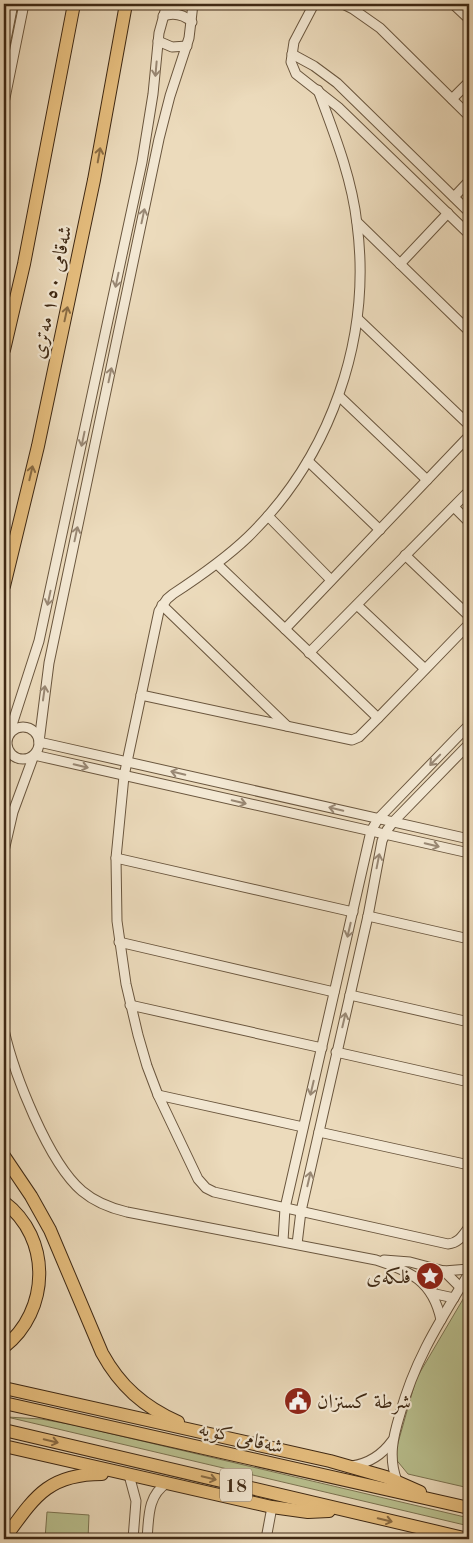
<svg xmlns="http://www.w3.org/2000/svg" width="473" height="1543" viewBox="0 0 473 1543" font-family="'Old Standard TT',Amiri,serif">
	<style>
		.green { fill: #b9c08f; stroke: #7c7452 }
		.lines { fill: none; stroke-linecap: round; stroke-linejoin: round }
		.minor-casing { stroke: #6a563e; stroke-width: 11 }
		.highway-casing { stroke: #3f2914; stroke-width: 14 }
		.minor { stroke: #f3e8d3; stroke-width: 9 }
		.highway { stroke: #e6be7e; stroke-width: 12 }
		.oneway { stroke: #998874 }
		.oneway2 { stroke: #8a6c44 }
		.labels { text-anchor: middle; stroke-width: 4.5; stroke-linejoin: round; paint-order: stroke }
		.shield { fill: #f3e8d3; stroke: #75624d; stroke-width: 1 }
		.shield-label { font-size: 19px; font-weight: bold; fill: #3f2914 }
		.street-label { font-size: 20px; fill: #3f2914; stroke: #f3e8d3 }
		.poi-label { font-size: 20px; fill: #3f2914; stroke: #f3e8d3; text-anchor: end }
	</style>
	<rect width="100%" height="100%" fill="#ecdbbc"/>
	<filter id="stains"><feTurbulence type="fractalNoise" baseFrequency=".004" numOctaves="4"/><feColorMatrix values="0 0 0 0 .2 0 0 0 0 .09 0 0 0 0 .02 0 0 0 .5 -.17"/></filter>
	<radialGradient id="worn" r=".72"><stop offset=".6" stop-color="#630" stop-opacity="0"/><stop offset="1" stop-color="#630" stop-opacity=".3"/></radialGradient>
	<g class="green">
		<polygon points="469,1289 469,1488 408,1474 394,1457 416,1379"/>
		<polygon points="7,1417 41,1419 74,1425 469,1518 469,1526"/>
		<polygon points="47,1512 89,1515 88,1539 45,1539"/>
	</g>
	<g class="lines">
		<g class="minor-casing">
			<g id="minor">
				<polyline points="193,4 189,38 170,96 159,139 49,663 39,742 469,839"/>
				<polyline points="314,4 294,42 291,62 296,74 338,107 469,234"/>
				<polyline points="343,4 353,9 380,28 469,116"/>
				<polyline points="453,4 469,19"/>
				<path d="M163 16C174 12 183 14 192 22"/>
				<polyline points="158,41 172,47 187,46"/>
				<polyline points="4,50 13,4"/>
				<polyline points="292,54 314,66 337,83 469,212"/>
				<path d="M318 90C334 133 352 178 357 224 372 338 331 456 248 537 225 559 199 577 173 594L167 599 159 611 124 776 116 858 117 921 126 984 138 1035 147 1066 158 1095 198 1179 206 1188 214 1192 448 1244C459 1243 463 1235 469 1227"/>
				<polyline points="452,99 469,82"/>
				<polyline points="4,103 24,4"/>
				<polyline points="454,197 469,181"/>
				<polyline points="357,222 469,331"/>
				<polyline points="400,264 448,213"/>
				<polyline points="358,319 469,425"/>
				<polyline points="339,396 427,480"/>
				<polyline points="308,461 380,530"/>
				<polyline points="454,507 469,522"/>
				<polyline points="268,516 331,580"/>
				<polyline points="405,555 469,616"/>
				<polyline points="217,564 378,718"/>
				<polyline points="162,605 287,726"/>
				<polyline points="357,605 425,669"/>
				<polyline points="285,629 469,436"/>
				<polyline points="309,653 469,491"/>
				<polyline points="141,695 352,740 359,737 378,718 469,624"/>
				<circle cx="23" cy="743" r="16"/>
				<polyline points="9,734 39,641 142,162 153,94 159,33 167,4"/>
				<polyline points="4,768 7,747"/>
				<polyline points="4,851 13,812 34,755 469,853"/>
				<polyline points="116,858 353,912"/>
				<polyline points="368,916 469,939"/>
				<polyline points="119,942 334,992"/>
				<polyline points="350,995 469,1022"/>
				<polyline points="130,1005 322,1048"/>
				<path d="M4 1030C14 1074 48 1162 82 1191 95 1202 110 1208 127 1212L376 1260C410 1271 433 1281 441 1320"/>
				<polyline points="336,1052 469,1082"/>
				<polyline points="158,1095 303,1127"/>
				<polyline points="319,1132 469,1165"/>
				<polyline points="283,1241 285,1208 371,831 378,819 469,725"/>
				<polyline points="297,1244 301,1211 368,916 382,841 387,830 394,821 469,744"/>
				<polyline points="384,1260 410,1262 444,1271 469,1269"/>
				<path d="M454 1298 431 1293C432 1283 436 1277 444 1271L460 1287"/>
				<path d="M352 1466C370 1463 382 1455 392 1441"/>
				<polyline points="129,1475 136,1501 133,1539"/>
				<path d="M397 1481C388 1457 393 1437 400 1414 415 1359 440 1321 469 1273"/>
				<path d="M147 1539C149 1518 147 1496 167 1483"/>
				<polyline points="266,1539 272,1507"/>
			</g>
		</g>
		<g class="highway-casing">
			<g id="highway">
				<polyline points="4,350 24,264 74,4"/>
				<polyline points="4,586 38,446 94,180 126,4"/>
				<path d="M4 1156 31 1196 50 1230 102 1353C120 1386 144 1407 178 1422"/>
				<path d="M4 1202C52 1238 50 1311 4 1347"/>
				<polyline points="4,1388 330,1461 386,1477 420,1492"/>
				<polyline points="4,1403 469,1508"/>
				<polyline points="4,1430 468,1539"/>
				<polyline points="4,1446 272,1507 308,1512 329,1511"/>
				<path d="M4 1539C34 1498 47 1474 102 1474"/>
			</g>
		</g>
		<use href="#minor" class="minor"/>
		<use href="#highway" class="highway"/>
	</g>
	<defs><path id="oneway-shaft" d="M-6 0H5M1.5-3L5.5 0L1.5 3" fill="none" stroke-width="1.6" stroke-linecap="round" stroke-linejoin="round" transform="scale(1.25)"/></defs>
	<g class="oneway">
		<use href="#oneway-shaft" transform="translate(156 69) rotate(95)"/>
		<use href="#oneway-shaft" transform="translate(143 216) rotate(-78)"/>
		<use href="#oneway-shaft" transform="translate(117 280) rotate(102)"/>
		<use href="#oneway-shaft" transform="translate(110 375) rotate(-78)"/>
		<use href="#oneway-shaft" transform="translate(83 439) rotate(102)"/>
		<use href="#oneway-shaft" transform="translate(76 534) rotate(-78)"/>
		<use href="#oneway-shaft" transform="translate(49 598) rotate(102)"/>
		<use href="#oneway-shaft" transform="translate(44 693) rotate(-82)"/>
		<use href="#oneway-shaft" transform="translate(435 760) rotate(134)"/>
		<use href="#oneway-shaft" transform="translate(81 766) rotate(13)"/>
		<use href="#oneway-shaft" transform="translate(178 773) rotate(-167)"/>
		<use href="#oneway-shaft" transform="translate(239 802) rotate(13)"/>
		<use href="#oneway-shaft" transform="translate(336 809) rotate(-167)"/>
		<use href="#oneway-shaft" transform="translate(432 845) rotate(13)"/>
		<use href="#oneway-shaft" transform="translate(378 861) rotate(-79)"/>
		<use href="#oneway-shaft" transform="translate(349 930) rotate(103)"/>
		<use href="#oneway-shaft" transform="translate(344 1020) rotate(-77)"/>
		<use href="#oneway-shaft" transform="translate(312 1088) rotate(103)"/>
		<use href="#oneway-shaft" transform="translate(309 1179) rotate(-77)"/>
	</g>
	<g class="oneway2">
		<use href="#oneway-shaft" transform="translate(99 155) rotate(-80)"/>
		<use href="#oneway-shaft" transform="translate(66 314) rotate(-78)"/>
		<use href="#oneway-shaft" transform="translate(31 473) rotate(-77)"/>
		<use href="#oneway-shaft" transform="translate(51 1441) rotate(13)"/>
		<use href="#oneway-shaft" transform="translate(209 1478) rotate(13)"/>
		<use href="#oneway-shaft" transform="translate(385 1520) rotate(13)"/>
	</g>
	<defs>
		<g id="sight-disc" transform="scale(1.4375)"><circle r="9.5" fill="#8f2418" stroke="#f3e8d3"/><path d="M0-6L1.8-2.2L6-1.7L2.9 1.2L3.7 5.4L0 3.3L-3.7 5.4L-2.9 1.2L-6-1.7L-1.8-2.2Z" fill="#fff"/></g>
		<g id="civic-disc" transform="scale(1.4375)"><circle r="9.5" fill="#8f2418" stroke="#f3e8d3"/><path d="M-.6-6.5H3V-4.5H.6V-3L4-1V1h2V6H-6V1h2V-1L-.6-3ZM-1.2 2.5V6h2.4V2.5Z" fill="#fff"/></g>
	</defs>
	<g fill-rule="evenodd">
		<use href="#sight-disc" x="430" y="1276"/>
		<use href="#civic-disc" x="298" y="1401"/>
	</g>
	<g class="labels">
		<rect class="shield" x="220" y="1468.5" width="32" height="33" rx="4"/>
		<g class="shield-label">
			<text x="236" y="1492">18</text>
		</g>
		<g class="street-label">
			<text transform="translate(51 292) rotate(-78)" y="7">شەقامی ١٥٠ مەتری</text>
			<text transform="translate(241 1437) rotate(13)" y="7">شەقامی کۆیە</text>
		</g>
		<g class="poi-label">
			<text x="411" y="1283">فلکەی</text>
			<text x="317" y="1408" text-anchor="start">شرطة كسنزان</text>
		</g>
	</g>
	<rect width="473" height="1543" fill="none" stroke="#ecdbbc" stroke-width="20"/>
	<rect x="5" y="5" width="463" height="1533" fill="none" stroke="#3f2914" stroke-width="2.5"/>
	<rect x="10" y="10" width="453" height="1523" fill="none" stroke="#3f2914"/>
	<rect width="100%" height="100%" filter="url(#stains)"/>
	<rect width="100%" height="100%" fill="url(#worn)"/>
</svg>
